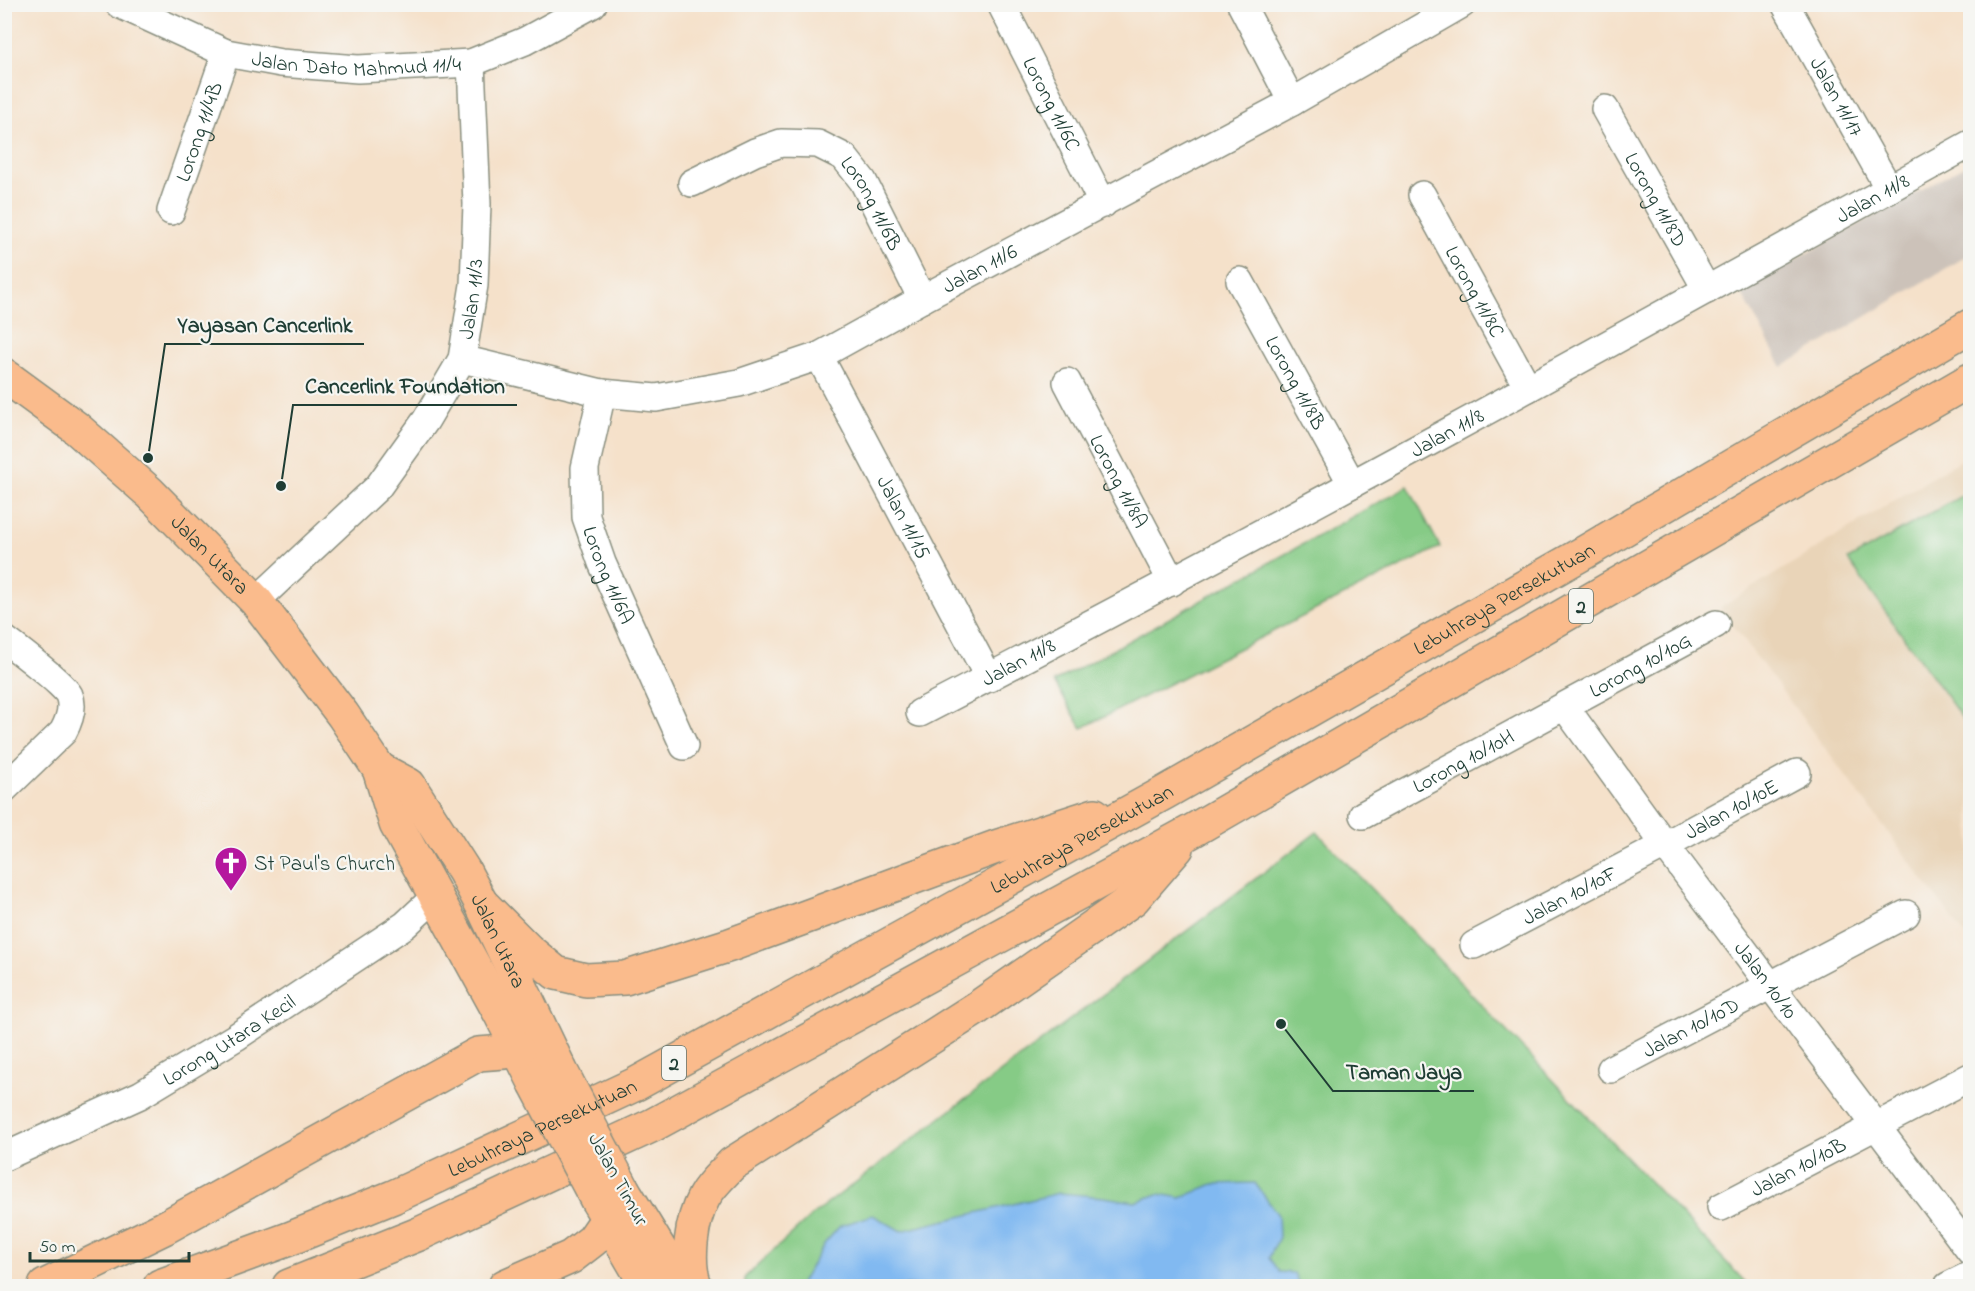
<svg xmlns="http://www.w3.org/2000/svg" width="1975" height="1291" viewBox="0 0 1975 1291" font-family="'Indie Flower',sans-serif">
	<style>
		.built { fill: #e9d4b8 }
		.industrial { fill: #ccc2b9 }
		.green { fill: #86cb86; stroke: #52845d; stroke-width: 1.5 }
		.water { fill: #81b9f1; stroke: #507b92; stroke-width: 1.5 }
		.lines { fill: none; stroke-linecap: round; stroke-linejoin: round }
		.minor-casing { stroke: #8a8f7f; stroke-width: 30 }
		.major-casing { stroke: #8a8f7f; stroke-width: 36 }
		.highway-casing { stroke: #8a8f7f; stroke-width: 36 }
		.minor { stroke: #fff; stroke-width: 27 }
		.major { stroke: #fabb8c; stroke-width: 33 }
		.highway { stroke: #fabb8c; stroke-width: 33 }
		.major-bridge-casing { stroke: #8a8f7f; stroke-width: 36; stroke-linecap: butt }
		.major-bridge { stroke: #fabb8c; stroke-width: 33 }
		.labels { text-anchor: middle; stroke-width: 4.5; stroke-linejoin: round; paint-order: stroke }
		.shield { fill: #f6f6f2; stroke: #60746d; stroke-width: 1.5 }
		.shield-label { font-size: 20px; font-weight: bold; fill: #1f3d34 }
		.street-label { font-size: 21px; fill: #1f3d34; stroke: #f6f6f2 }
		.poi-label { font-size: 21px; fill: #1f3d34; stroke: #f6f6f2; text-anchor: start }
		.leader { fill: none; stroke: #1f3d34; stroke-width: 2 }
		.callout-dot { fill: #1f3d34; stroke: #f6f6f2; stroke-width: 2 }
		.callout-label { font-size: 22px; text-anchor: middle; font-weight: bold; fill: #1f3d34; stroke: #f6f6f2; stroke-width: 4.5; stroke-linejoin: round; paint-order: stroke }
	</style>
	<rect width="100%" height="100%" fill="#f6f6f2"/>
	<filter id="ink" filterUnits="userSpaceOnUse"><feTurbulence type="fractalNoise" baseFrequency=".0167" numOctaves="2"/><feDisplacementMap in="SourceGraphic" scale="12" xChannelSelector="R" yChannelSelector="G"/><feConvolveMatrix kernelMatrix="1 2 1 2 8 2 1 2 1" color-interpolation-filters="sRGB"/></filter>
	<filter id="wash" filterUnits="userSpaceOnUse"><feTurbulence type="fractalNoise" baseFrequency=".008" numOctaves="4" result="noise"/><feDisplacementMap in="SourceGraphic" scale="24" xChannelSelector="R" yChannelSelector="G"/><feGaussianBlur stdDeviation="1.35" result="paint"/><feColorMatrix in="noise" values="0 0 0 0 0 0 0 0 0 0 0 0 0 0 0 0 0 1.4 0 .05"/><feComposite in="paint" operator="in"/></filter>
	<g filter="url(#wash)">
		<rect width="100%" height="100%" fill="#f5e1ca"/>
		<polygon class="built" points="1970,454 1970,942 1720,608"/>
		<polygon class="industrial" points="1970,163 1970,254 1782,367 1740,290"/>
		<g class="green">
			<polygon points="1408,486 1440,547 1082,728 1054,682"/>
			<polygon points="1970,491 1970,729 1848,560"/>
			<polygon points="1317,832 1749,1286 745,1286 745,1277 810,1217"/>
		</g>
		<polygon class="water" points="1255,1183 1278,1215 1279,1237 1269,1258 1279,1272 1294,1273 1300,1286 799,1286 825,1243 840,1226 873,1215 901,1231 1059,1193 1104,1197 1135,1202 1158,1194 1181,1198 1213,1184"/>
	</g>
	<g filter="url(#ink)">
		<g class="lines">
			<g class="minor-casing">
				<g id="minor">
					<path id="s1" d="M119 4 226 53 281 63 358 69 471 63 525 41 593 4"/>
					<path id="s2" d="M1001 4 1103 204"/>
					<polyline points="1241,4 1292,102"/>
					<path id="s3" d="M1785 4 1889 189"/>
					<path id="s4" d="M1605 109 1707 290"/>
					<path id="s5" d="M692 183 755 152 781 143 818 144 844 157 863 181 922 299"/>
					<path id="s6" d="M1422 195 1528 388"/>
					<path id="s7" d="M171 211 226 53"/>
					<path id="s8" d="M1240 281 1352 484"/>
					<path id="s9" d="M819 356 989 678"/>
					<path id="s10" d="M462 359 602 393 656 398 739 383 819 356 922 299 1292 102 1462 4"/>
					<path id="s11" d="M1067 382 1172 582"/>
					<path id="s12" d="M602 393 585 468 586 517 602 563 684 746"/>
					<path id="s13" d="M256 601 378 487 426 420 462 359 474 285 477 204 471 63"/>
					<path d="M4 639C16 648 66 686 69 695 74 707 69 721 63 732L4 789"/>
					<path id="s14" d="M1565 707 1665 845 1970 1251"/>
					<path id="s15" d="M920 713C1274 530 1622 337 1970 144"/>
					<path id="s16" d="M1363 815 1716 624"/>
					<path id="s17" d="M1474 945 1665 845 1797 773"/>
					<path id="s18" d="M1611 1069 1906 914"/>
					<path id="s19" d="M4 1157 140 1095 236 1037 405 925 436 896"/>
					<path id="s20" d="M1721 1207 1970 1077"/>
					<polyline points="1948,1286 1970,1275"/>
				</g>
			</g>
			<g class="major-casing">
				<g id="major">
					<path id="s21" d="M4 375 75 427 150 493 256 601 343 715 379 769 396 824 501 1015 535 1083"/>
					<path id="s22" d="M379 769 409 785 464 871 481 903 560 1069"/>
					<polyline points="624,1191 682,1286"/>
					<polyline points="598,1202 647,1286"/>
				</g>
			</g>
			<g class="highway-casing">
				<g id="highway">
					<polyline points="481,903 528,950 556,973 586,980 625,978 730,945 996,847 1095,815"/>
					<polyline points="45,1286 164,1228 478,1054 518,1051"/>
					<path id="s23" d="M160 1286 289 1239 393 1197 636 1084 1166 792 1587 551 1970 326"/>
					<polyline points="289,1286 419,1234 653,1125 1192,831 1970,380"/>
					<polyline points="505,1286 571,1257 593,1240 608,1218"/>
					<path d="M695 1286C686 1261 691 1221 704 1197 711 1184 722 1175 732 1164L977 1008 1133 899 1177 848"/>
				</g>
			</g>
			<use href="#minor" class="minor"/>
			<use href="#major" class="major"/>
			<use href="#highway" class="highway"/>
			<g class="major-bridge-casing">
				<g id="major-bridge">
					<polyline points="560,1069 624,1191"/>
					<polyline points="535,1083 598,1202"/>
				</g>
			</g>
			<use href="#major-bridge" class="major-bridge"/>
		</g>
	</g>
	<defs>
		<g id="church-pin" transform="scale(1.725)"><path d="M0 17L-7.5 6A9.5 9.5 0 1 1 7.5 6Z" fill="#b5179e" stroke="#f6f6f2"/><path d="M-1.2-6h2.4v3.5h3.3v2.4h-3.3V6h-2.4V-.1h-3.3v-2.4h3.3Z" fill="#fff"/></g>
	</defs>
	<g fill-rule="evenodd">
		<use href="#church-pin" x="231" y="863"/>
	</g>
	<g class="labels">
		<g class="shield">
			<rect x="1569" y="589" width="24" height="34" rx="4.5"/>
			<rect x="662" y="1046" width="24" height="34" rx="4.5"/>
		</g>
		<g class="shield-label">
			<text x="1581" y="613">2</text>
			<text x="674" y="1070">2</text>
		</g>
		<g class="street-label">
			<text dy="7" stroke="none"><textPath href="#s1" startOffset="249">Jalan Dato Mahmud 11/4</textPath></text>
			<text dy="7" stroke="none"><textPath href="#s3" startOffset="106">Jalan 11/17</textPath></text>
			<text dy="7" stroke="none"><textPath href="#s2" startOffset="112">Lorong 11/6C</textPath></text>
			<text dy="7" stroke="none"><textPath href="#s7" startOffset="84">Lorong 11/4B</textPath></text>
			<text dy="7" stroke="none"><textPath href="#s15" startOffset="1083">Jalan 11/8</textPath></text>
			<text dy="7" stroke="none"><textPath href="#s4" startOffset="104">Lorong 11/8D</textPath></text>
			<text dy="7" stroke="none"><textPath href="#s5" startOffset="218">Lorong 11/6B</textPath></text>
			<text dy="7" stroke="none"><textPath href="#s10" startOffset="550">Jalan 11/6</textPath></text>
			<text dy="7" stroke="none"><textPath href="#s6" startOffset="110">Lorong 11/8C</textPath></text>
			<text dy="7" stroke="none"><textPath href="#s13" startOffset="381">Jalan 11/3</textPath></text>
			<text dy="7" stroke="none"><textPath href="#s8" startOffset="116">Lorong 11/8B</textPath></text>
			<text dy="7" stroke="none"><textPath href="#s15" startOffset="597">Jalan 11/8</textPath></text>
			<text dy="7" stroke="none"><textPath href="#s11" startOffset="112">Lorong 11/8A</textPath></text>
			<text dy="7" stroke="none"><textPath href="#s9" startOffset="182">Jalan 11/15</textPath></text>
			<text dy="7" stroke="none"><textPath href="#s21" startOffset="274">Jalan Utara</textPath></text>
			<text dy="7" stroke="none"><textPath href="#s12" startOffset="188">Lorong 11/6A</textPath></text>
			<text dy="7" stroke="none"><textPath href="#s23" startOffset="1512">Lebuhraya Persekutuan</textPath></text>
			<text dy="7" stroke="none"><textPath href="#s15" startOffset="111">Jalan 11/8</textPath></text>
			<text dy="7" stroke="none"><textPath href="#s16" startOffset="315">Lorong 10/10G</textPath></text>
			<text dy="7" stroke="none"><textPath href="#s16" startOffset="114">Lorong 10/10H</textPath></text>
			<text dy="7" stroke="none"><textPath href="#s17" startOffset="291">Jalan 10/10E</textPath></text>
			<text dy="7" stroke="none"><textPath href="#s23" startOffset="1026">Lebuhraya Persekutuan</textPath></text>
			<text dy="7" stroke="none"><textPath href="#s17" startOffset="108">Jalan 10/10F</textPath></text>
			<text dy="7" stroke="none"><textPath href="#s22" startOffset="214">Jalan Utara</textPath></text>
			<text dy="7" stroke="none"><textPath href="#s14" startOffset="339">Jalan 10/10</textPath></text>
			<text dy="7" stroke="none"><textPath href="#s18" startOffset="90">Jalan 10/10D</textPath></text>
			<text dy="7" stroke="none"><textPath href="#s19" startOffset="254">Lorong Utara Kecil</textPath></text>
			<text dy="7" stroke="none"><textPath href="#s23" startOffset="414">Lebuhraya Persekutuan</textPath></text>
			<text dy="7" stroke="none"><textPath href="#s20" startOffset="87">Jalan 10/10B</textPath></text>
			<text transform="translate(619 1179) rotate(61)" y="7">Jalan Timur</text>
		</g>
		<g class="poi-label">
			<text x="254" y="870">St Paul's Church</text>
		</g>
	</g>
	<path class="leader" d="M148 458L165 344H364M281 486L293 405H517M1281 1024L1333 1091H1474"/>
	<g class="callout-dot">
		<circle cx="148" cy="458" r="6"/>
		<circle cx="281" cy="486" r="6"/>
		<circle cx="1281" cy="1024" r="6"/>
	</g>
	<g class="callout-label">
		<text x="265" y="332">Yayasan Cancerlink</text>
		<text x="405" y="393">Cancerlink Foundation</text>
		<text x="1404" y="1079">Taman Jaya</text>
	</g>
	<rect width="1975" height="1291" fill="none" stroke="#f6f6f2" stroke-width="24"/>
	<path d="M30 1252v9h159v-9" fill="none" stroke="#1f3d34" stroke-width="3"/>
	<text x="39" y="1252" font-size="18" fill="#1f3d34" stroke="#f6f6f2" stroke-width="4.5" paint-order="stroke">50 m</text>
</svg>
